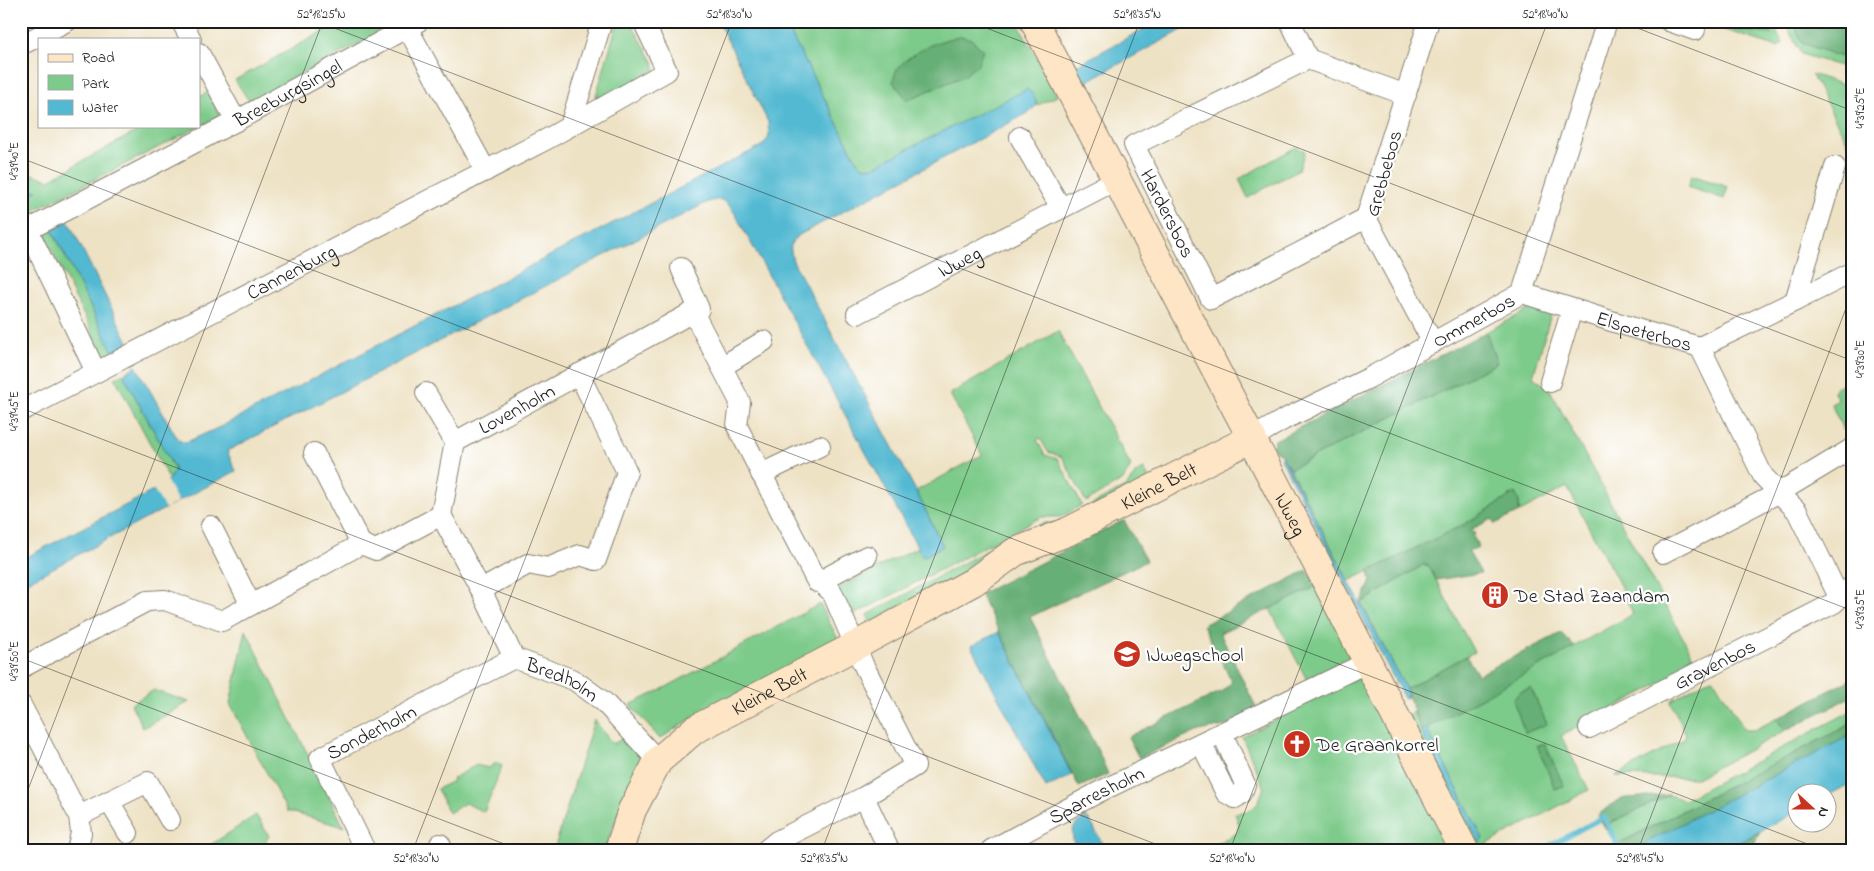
<svg xmlns="http://www.w3.org/2000/svg" width="1874" height="871" viewBox="0 0 1874 871" font-family="'Indie Flower',sans-serif">
	<style>
		.green { fill: #7dcb8a; stroke: #4c7453 }
		.forest { fill: #66af76; stroke: #416649 }
		.water { fill: #53b9d2; stroke: #386a77 }
		.pier { fill: #eee2c4 }
		.lines { fill: none; stroke-linecap: round; stroke-linejoin: round }
		.stream { stroke: #53b9d2; stroke-width: 5 }
		.street-casing { stroke: #857f70; stroke-width: 22 }
		.secondary-casing { stroke: #857f70; stroke-width: 30 }
		.street { stroke: #fff; stroke-width: 20 }
		.secondary { stroke: #fde5c5; stroke-width: 28 }
		.ticks { fill: none; stroke: #1c1c1c; stroke-width: 1; stroke-opacity: 0.45 }
		.labels { text-anchor: middle; stroke-width: 4.5; stroke-linejoin: round; paint-order: stroke }
		.street-label { font-size: 20px; fill: #1c1c1c; stroke: #fff }
		.poi-label { font-size: 20px; fill: #1c1c1c; stroke: #fff; text-anchor: start }
		.neatline { fill: none; stroke: #1c1c1c; stroke-width: 2 }
		.ticks-label { font-size: 12px; text-anchor: middle; fill: #1c1c1c }
	</style>
	<rect width="100%" height="100%" fill="#fff"/>
	<filter id="ink" filterUnits="userSpaceOnUse"><feTurbulence type="fractalNoise" baseFrequency=".02" numOctaves="2"/><feDisplacementMap in="SourceGraphic" scale="10" xChannelSelector="R" yChannelSelector="G"/><feConvolveMatrix kernelMatrix="1 2 1 2 8 2 1 2 1" color-interpolation-filters="sRGB"/></filter>
	<filter id="wash" filterUnits="userSpaceOnUse"><feTurbulence type="fractalNoise" baseFrequency=".0096" numOctaves="4" result="noise"/><feDisplacementMap in="SourceGraphic" scale="20" xChannelSelector="R" yChannelSelector="G"/><feGaussianBlur stdDeviation="1.12" result="paint"/><feColorMatrix in="noise" values="0 0 0 0 0 0 0 0 0 0 0 0 0 0 0 0 0 1.4 0 .05"/><feComposite in="paint" operator="in"/></filter>
	<g filter="url(#wash)">
		<rect width="100%" height="100%" fill="#eee2c4"/>
		<g class="green">
			<polygon points="342,21 403,21 249,101 235,80"/>
			<polygon points="618,21 630,21 654,63 655,70 598,102 595,99"/>
			<path d="M784 21H1017L1057 96 1036 106 1037 102 882 162C873 168 868 170 858 163Z"/>
			<polygon points="1703,21 1741,21 1734,30 1771,33 1760,22 1770,21 1783,43 1778,47 1703,23"/>
			<polygon points="1784,21 1793,21 1802,43 1853,61 1853,70 1801,54"/>
			<polygon points="1811,74 1853,88 1853,153"/>
			<polygon points="208,92 220,116 21,217 21,201 37,191 21,186 21,170 49,180 146,126 199,126 199,97"/>
			<polygon points="1296,147 1305,151 1299,169 1248,198 1239,179"/>
			<polygon points="1692,175 1728,187 1724,199 1687,187"/>
			<polygon points="52,229 115,356 106,360 52,251 45,233"/>
			<polygon points="1532,308 1551,314 1533,377 1549,388 1697,664 1561,736 1589,790 1478,849 1468,836 1408,717 1413,711 1421,731 1479,841 1483,839 1426,728 1633,614 1620,585 1567,487 1522,511 1519,512 1519,502 1515,493 1465,524 1349,581 1290,469 1497,363 1486,332"/>
			<polygon points="1058,331 1131,466 1123,480 1086,502 1062,457 1048,452 1040,438 1037,440 1045,455 1058,459 1082,505 1061,517 1041,517 850,617 834,590 918,547 923,557 943,546 916,491 982,455 950,394"/>
			<polygon points="123,374 175,470 169,479 115,378"/>
			<polygon points="1853,379 1853,425 1843,430 1831,404 1838,400 1834,392 1836,387"/>
			<polygon points="1144,469 1150,480 1083,516 1011,540 1043,523 1058,523 1127,486 1135,474"/>
			<polygon points="1006,540 1010,549 872,626 867,615"/>
			<polygon points="1423,565 1428,565 1474,652 1406,689 1361,603"/>
			<polygon points="1317,586 1351,654 1348,658 1307,680 1270,609"/>
			<polygon points="820,604 839,641 682,724 660,739 630,705 659,691"/>
			<polygon points="246,630 344,827 287,811 230,704"/>
			<path d="M1360 676 1452 850H1203L1237 833 1239 825 1235 813C1256 811 1257 806 1264 787L1242 737Z"/>
			<polygon points="1711,678 1714,679 1745,730 1754,730 1776,719 1786,730 1697,778 1615,776 1684,739 1686,734 1671,703 1672,700"/>
			<polygon points="154,690 189,702 143,728 131,704"/>
			<polygon points="1853,710 1853,723 1616,845 1604,826 1669,795 1684,800"/>
			<polygon points="594,720 613,744 623,738 643,756 625,793 605,850 554,850"/>
			<polygon points="497,762 502,766 484,812 465,803 449,813 437,789 453,781 452,779 476,765 489,768"/>
			<polygon points="256,815 269,836 260,850 203,850"/>
		</g>
		<g class="forest">
			<polygon points="1741,21 1760,21 1772,34 1734,30"/>
			<polygon points="1793,21 1847,21 1853,45 1853,61 1802,43"/>
			<path d="M961 36 971 39 983 50 978 64 964 76 907 100 893 82C894 78 895 71 898 68 913 50 939 40 961 36Z"/>
			<polygon points="1486,332 1497,363 1290,469 1282,456 1272,447 1275,440"/>
			<polygon points="1515,493 1519,502 1519,512 1495,524 1492,519 1472,529 1475,535 1473,536 1479,548 1468,551 1481,573 1436,580 1428,565 1423,565 1361,603 1371,581 1369,571 1465,524"/>
			<polygon points="1124,520 1146,561 1030,617 1099,753 1108,774 1079,787 980,594"/>
			<polygon points="1307,570 1317,586 1220,633 1256,707 1230,725 1199,731 1139,758 1128,737 1222,691 1232,682 1203,625"/>
			<polygon points="1561,633 1575,647 1421,731 1406,689 1466,656 1478,675"/>
			<polygon points="1853,678 1853,696 1786,730 1776,719"/>
			<polygon points="1531,688 1547,724 1525,733 1513,700 1520,692"/>
			<polygon points="1853,723 1853,734 1632,850 1618,850 1616,845"/>
			<polygon points="1545,744 1564,786 1555,789 1537,745"/>
			<polygon points="1669,795 1604,826 1598,815 1618,800 1626,798"/>
			<polygon points="1760,832 1751,850 1725,850"/>
		</g>
		<g class="water">
			<path d="M718 21H784L858 163C868 170 873 168 882 162L1027 89C1033 93 1037 100 1036 106L1030 112 801 234C788 243 790 247 793 261L916 491 943 546 923 557 734 212C724 199 722 197 706 203L227 451 236 471 21 585V560L153 491 169 479 175 470 123 374 136 366 177 438 182 442H187L222 426 763 145 769 137 768 122Z"/>
			<polygon points="1158,21 1199,21 1080,85 1071,66 1079,64"/>
			<polygon points="21,186 37,191 21,201"/>
			<polygon points="68,220 131,348 115,356 52,229"/>
			<polygon points="1282,456 1406,689 1408,697 1404,698 1280,457"/>
			<polygon points="999,632 1072,775 1046,788 971,646"/>
			<polygon points="1426,728 1483,839 1479,842 1421,731"/>
			<polygon points="1853,734 1853,782 1827,796 1826,794 1796,794 1796,812 1725,850 1632,850"/>
			<path d="M1083 819H1089L1106 850H1077C1071 837 1069 827 1083 819Z"/>
		</g>
		<polygon class="pier" points="165,478 178,502 165,509 153,488"/>
		<g class="lines">
			<polyline class="stream" points="1541,850 1604,817 1619,850"/>
		</g>
	</g>
	<g filter="url(#ink)">
		<g class="lines">
			<g class="street-casing">
				<g id="street">
					<polyline points="181,21 191,39"/>
					<polyline points="1290,21 1308,59"/>
					<polyline points="1429,21 1366,218 1433,343"/>
					<polyline points="1669,21 1695,30"/>
					<polyline points="408,29 486,171"/>
					<polyline points="21,40 27,42 67,21"/>
					<polyline points="199,53 236,121"/>
					<polyline points="570,126 602,21"/>
					<polyline points="1020,137 1061,208"/>
					<polyline points="1366,218 1211,299 1134,145 1308,59 1406,95"/>
					<polyline points="28,230 96,372"/>
					<path id="s1" d="M21 232 28 230 236 121 419 21"/>
					<polyline points="681,268 699,309 693,312"/>
					<path id="s2" d="M1522 293 1640 330 1700 347 1795 301 1835 167"/>
					<polyline points="1795,301 1853,272"/>
					<path id="s3" d="M857 314 1116 180"/>
					<polyline points="1700,347 1763,476 1797,511 1839,597"/>
					<polyline points="723,366 764,341"/>
					<polyline points="1550,382 1572,309"/>
					<polyline points="426,393 455,442 441,515"/>
					<path id="s4" d="M21 411 549 138 667 71 643 21"/>
					<path id="s5" d="M1252 438 1283 420 1369 378 1522 293 1607 21"/>
					<path id="s6" d="M455 442 693 312 740 402 737 426 817 582 822 580 826 587 832 592 863 664 915 766 864 797 889 850"/>
					<polyline points="314,453 361,544"/>
					<polyline points="761,474 820,446"/>
					<polyline points="211,526 251,605"/>
					<polyline points="1663,553 1780,492 1853,448"/>
					<polyline points="822,580 867,556"/>
					<polyline points="481,590 528,564 548,568 580,555 596,560 627,472 579,374"/>
					<path id="s7" d="M21 668 147 601 165 600 222 621 361 544 376 550 441 515 481 590 514 658 574 680 604 702 658 761"/>
					<polyline points="21,705 79,816 81,833 77,850"/>
					<path id="s8" d="M1589 728 1834 603 1853 585"/>
					<polyline points="1201,743 1226,793 1235,798 1242,793 1245,784 1222,733"/>
					<polyline points="109,801 128,833"/>
					<polyline points="79,816 148,782 170,820"/>
					<polyline points="440,844 443,850"/>
					<path id="s9" d="M365 850 320 758 514 658"/>
					<polyline points="766,850 777,841 864,797"/>
					<path id="s10" d="M991 850 1097 793 1368 662"/>
				</g>
			</g>
			<g class="secondary-casing">
				<g id="secondary">
					<path id="s11" d="M1034 21 1338 604 1464 850"/>
					<path id="s12" d="M619 850 632 810 658 761 694 730 855 646 973 582 1015 552 1067 532 1252 438"/>
				</g>
			</g>
			<use href="#street" class="street"/>
			<use href="#secondary" class="secondary"/>
		</g>
	</g>
	<path class="ticks" d="M316 21 1853 611M968 21 1853 361M1619 21 1853 111M21 158 1823 850M21 408 1171 850M21 658 520 850M21 808 323 21M413 850 732 21M822 850 1140 21M1230 850 1548 21M1638 850 1853 290"/>
	<defs>
		<g id="building-disc" transform="scale(1.4375)"><circle r="9.5" fill="#c8321e" stroke="#fff"/><path d="M-4-6H4V6H1V3H-1V6H-4ZM-2.5-4.3h1.7v1.8h-1.7ZM.8-4.3h1.7v1.8H.8ZM-2.5-1h1.7V.8h-1.7ZM.8-1h1.7V.8H.8Z" fill="#fff"/></g>
		<g id="school-disc" transform="scale(1.4375)"><circle r="9.5" fill="#c8321e" stroke="#fff"/><path d="M0-5L7-2L0 1L-7-2ZM-4 1L0 2.5L4 1V4Q0 6-4 4Z" fill="#fff"/></g>
		<g id="church-disc" transform="scale(1.4375)"><circle r="9.5" fill="#c8321e" stroke="#fff"/><path d="M-1.2-6h2.4v3.5h3.3v2.4h-3.3V6h-2.4V-.1h-3.3v-2.4h3.3Z" fill="#fff"/></g>
	</defs>
	<g fill-rule="evenodd">
		<use href="#building-disc" x="1495" y="595"/>
		<use href="#school-disc" x="1127" y="654"/>
		<use href="#church-disc" x="1297" y="744"/>
	</g>
	<g class="labels">
		<g class="street-label">
			<text dy="7" stroke="none"><textPath href="#s1" startOffset="301">Breeburgsingel</textPath></text>
			<text transform="translate(1383 173) rotate(-74)" y="7">Grebbebos</text>
			<text transform="translate(1168 213) rotate(63)" y="7">Hardersbos</text>
			<text dy="7" stroke="none"><textPath href="#s3" startOffset="115">IJweg</textPath></text>
			<text dy="7" stroke="none"><textPath href="#s4" startOffset="304">Cannenburg</textPath></text>
			<text dy="7" stroke="none"><textPath href="#s5" startOffset="251">Ommerbos</textPath></text>
			<text dy="7" stroke="none"><textPath href="#s2" startOffset="128">Elspeterbos</textPath></text>
			<text dy="7" stroke="none"><textPath href="#s6" startOffset="70">Lovenholm</textPath></text>
			<text dy="7" stroke="none"><textPath href="#s12" startOffset="671">Kleine Belt</textPath></text>
			<text dy="7" stroke="none"><textPath href="#s11" startOffset="556">IJweg</textPath></text>
			<text dy="7" stroke="none"><textPath href="#s8" startOffset="141">Gravenbos</textPath></text>
			<text dy="7" stroke="none"><textPath href="#s7" startOffset="684">Bredholm</textPath></text>
			<text dy="7" stroke="none"><textPath href="#s12" startOffset="230">Kleine Belt</textPath></text>
			<text dy="7" stroke="none"><textPath href="#s9" startOffset="160">Sonderholm</textPath></text>
			<text dy="7" stroke="none"><textPath href="#s10" startOffset="119">Sparresholm</textPath></text>
		</g>
		<g class="poi-label">
			<text x="1514" y="602">De Stad Zaandam</text>
			<text x="1146" y="661">IJwegschool</text>
			<text x="1316" y="751">De Graankorrel</text>
		</g>
	</g>
	<rect width="1874" height="871" fill="none" stroke="#fff" stroke-width="55"/>
	<rect x="38" y="38" width="162" height="90" fill="#ffffff" stroke="#a4a4a4"/>
	<rect x="48" y="54" width="25" height="8" fill="#fde5c5" stroke="#a4a4a4"/>
	<text x="82" y="62" font-size="15" fill="#1c1c1c">Road</text>
	<rect x="48" y="75" width="25" height="15" fill="#7dcb8a" stroke="#a4a4a4"/>
	<text x="82" y="88" font-size="15" fill="#1c1c1c">Park</text>
	<rect x="48" y="100" width="25" height="15" fill="#53b9d2" stroke="#a4a4a4"/>
	<text x="82" y="112" font-size="15" fill="#1c1c1c">Water</text>
	<g transform="translate(1812 808) rotate(111)"><circle r="24" fill="#ffffff" stroke="#a4a4a4"/>
	<path d="M0-4L9 19L0 12L-9 19Z" fill="#c8321e"/>
	<text y="-8" font-size="14" font-weight="bold" text-anchor="middle" fill="#1c1c1c">N</text>
	</g>
	<rect x="28" y="28" width="1818" height="816" class="neatline"/>
	<g class="ticks-label">
		<text x="321" y="18">52°18'25"N</text>
		<text x="729" y="18">52°18'30"N</text>
		<text x="1137" y="18">52°18'35"N</text>
		<text x="1545" y="18">52°18'40"N</text>
		<text transform="translate(1860 108) rotate(-90)" y="4">4°39'25"E</text>
		<text transform="translate(14 161) rotate(-90)" y="4">4°39'40"E</text>
		<text transform="translate(1860 359) rotate(-90)" y="4">4°39'30"E</text>
		<text transform="translate(14 411) rotate(-90)" y="4">4°39'45"E</text>
		<text transform="translate(1860 609) rotate(-90)" y="4">4°39'35"E</text>
		<text transform="translate(14 661) rotate(-90)" y="4">4°39'50"E</text>
		<text x="416" y="862">52°18'30"N</text>
		<text x="824" y="862">52°18'35"N</text>
		<text x="1232" y="862">52°18'40"N</text>
		<text x="1640" y="862">52°18'45"N</text>
	</g>
</svg>
